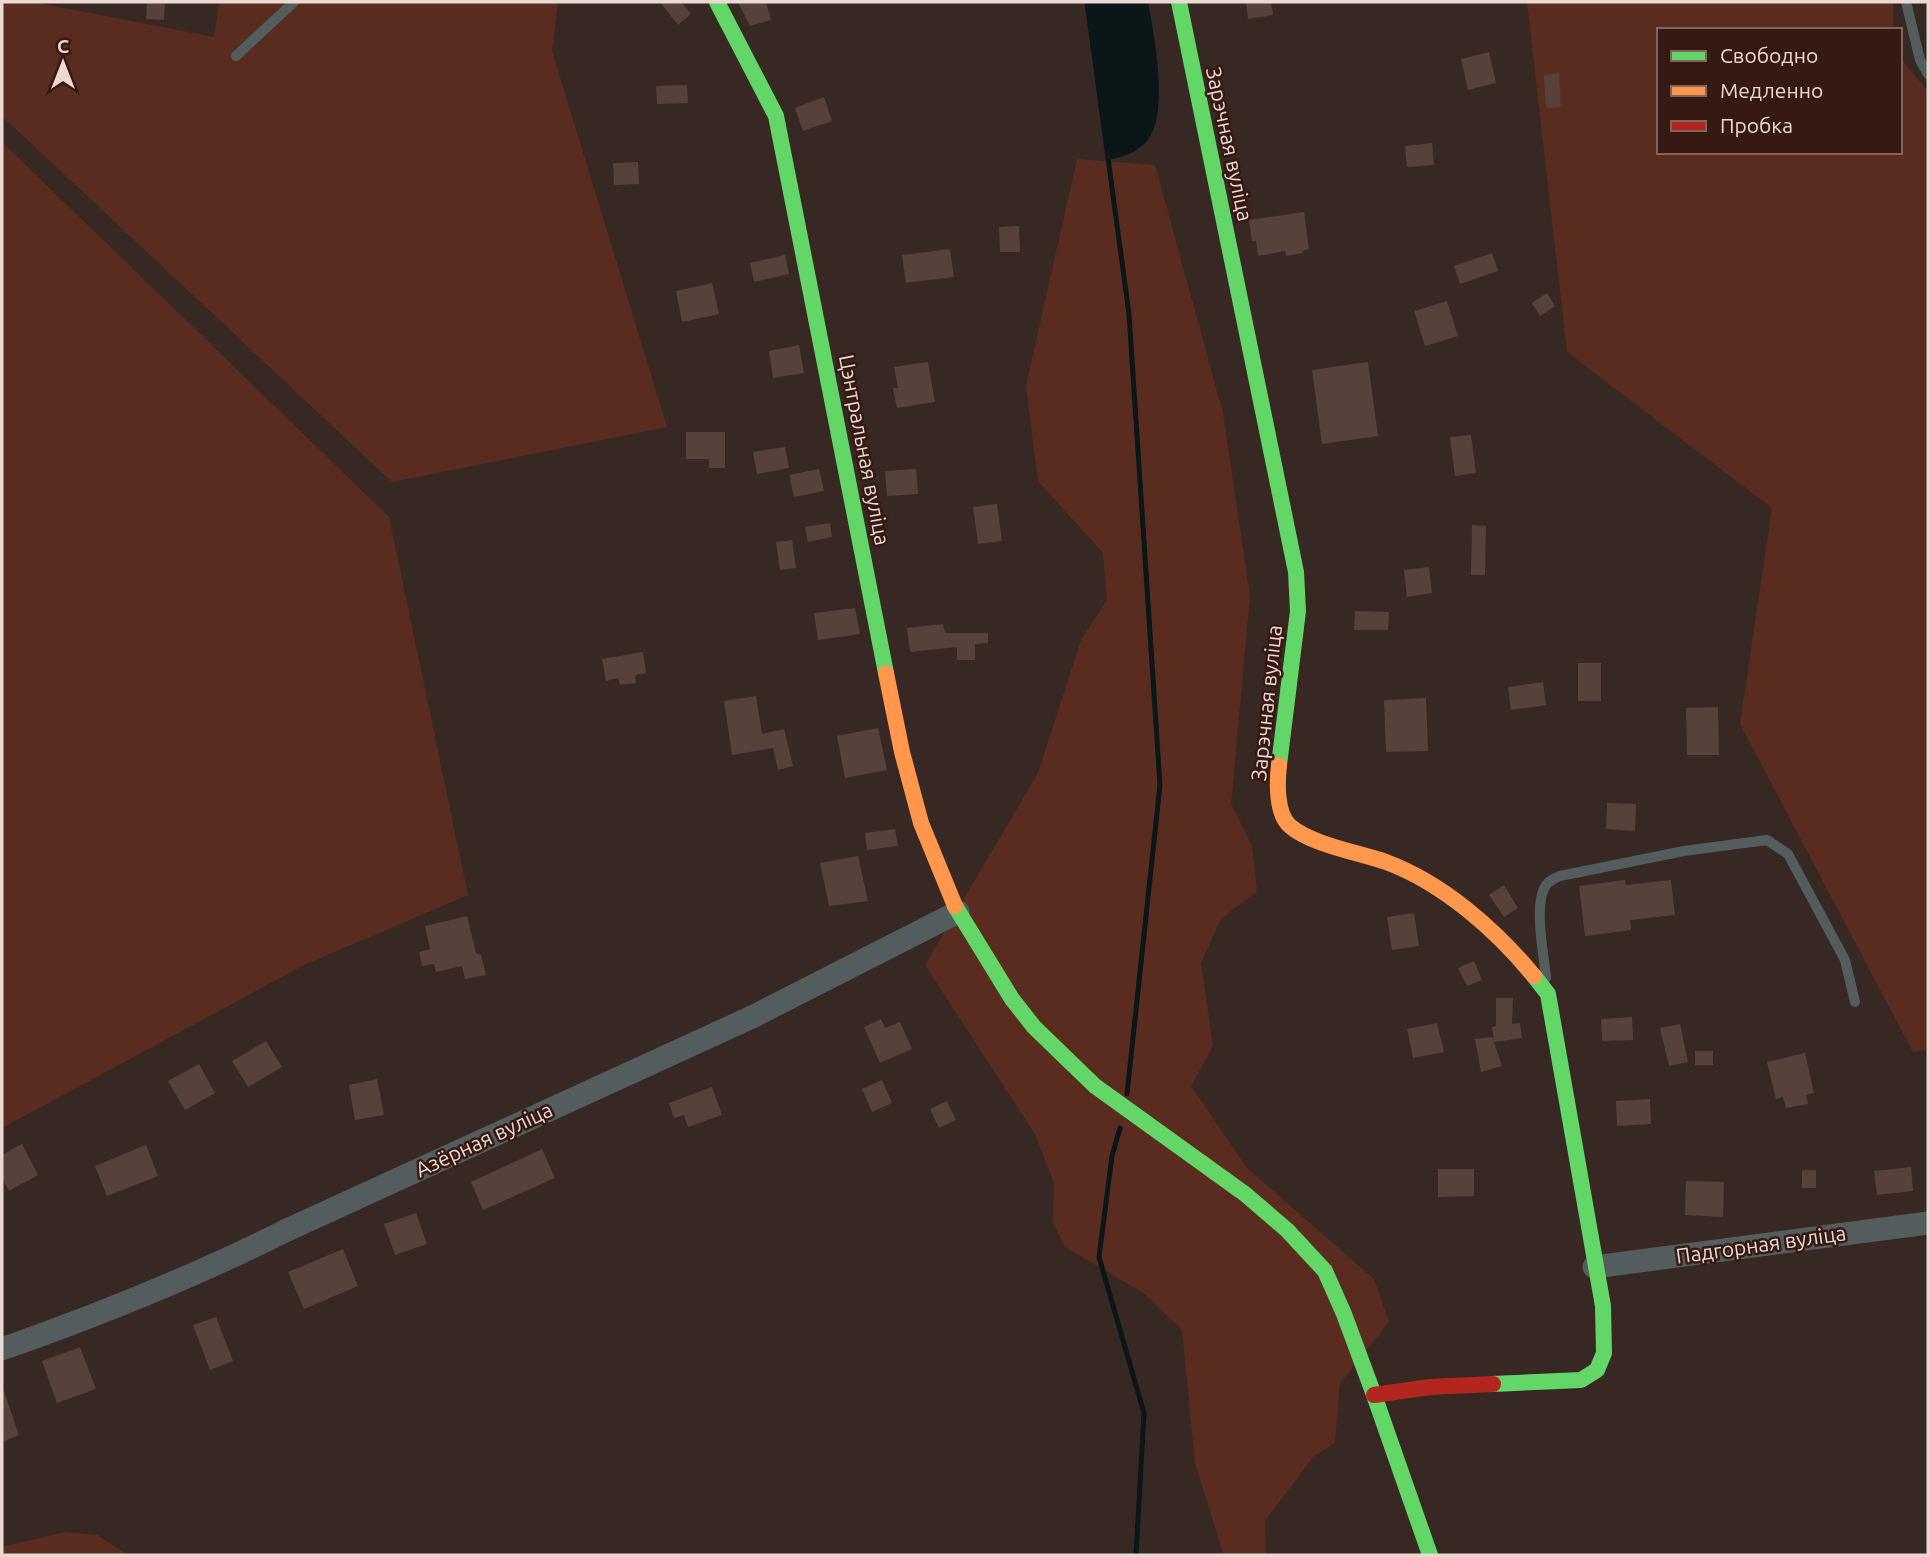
<svg xmlns="http://www.w3.org/2000/svg" width="1930" height="1557" viewBox="0 0 1930 1557" font-family="Ubuntu,sans-serif">
	<style>
		.green { fill: #5a2c20 }
		.water { fill: #0a1618 }
		.lines { fill: none; stroke-linecap: round; stroke-linejoin: round }
		.stream { stroke: #0a1618; stroke-width: 5 }
		.building { fill: #56413b }
		.lane { stroke: #545d5e; stroke-width: 10 }
		.street { stroke: #545d5e; stroke-width: 23 }
		.fast { stroke: #63d668; stroke-width: 16 }
		.slow { stroke: #ff974d; stroke-width: 16 }
		.jam { stroke: #b3261e; stroke-width: 16 }
		.labels { text-anchor: middle; stroke-width: 5; stroke-linejoin: round; paint-order: stroke }
		.street-label { font-size: 21px; fill: #ecd9d3; stroke: #351912 }
	</style>
	<rect width="100%" height="100%" fill="#382823"/>
	<g class="green">
		<polygon points="2,2 33,2 214,37 219,2 558,2 552,51 667,427 392,482 2,116"/>
		<polygon points="1527,2 1893,2 1893,30 1659,30 1659,152 1900,152 1900,58 1928,91 1928,1050 1913,1052 1740,724 1772,508 1567,352"/>
		<polygon points="2,142 389,517 468,895 306,964 2,1128"/>
		<polygon points="1077,159 1155,165 1223,413 1250,596 1231,804 1252,846 1257,891 1221,919 1201,963 1213,1046 1191,1086 1247,1168 1374,1279 1389,1322 1340,1383 1335,1443 1314,1456 1265,1521 1266,1555 1231,1555 1223,1553 1195,1463 1182,1330 1145,1294 1065,1247 1053,1223 1054,1183 1035,1134 925,965 1038,773 1081,640 1107,600 1103,553 1038,481 1026,386"/>
		<polygon points="65,1532 97,1535 128,1555 2,1555 2,1547"/>
	</g>
	<path class="water" d="M1087 2H1148C1154 35 1170 114 1147 141 1137 153 1123 157 1108 160Z"/>
	<g class="lines">
		<g class="stream">
			<polyline points="1087,2 1129,314 1160,785 1127,1094"/>
			<polyline points="1120,1128 1112,1156 1099,1257 1144,1413 1136,1555"/>
		</g>
	</g>
	<g class="building">
		<polygon points="147,2 165,2 164,20 146,19"/>
		<polygon points="660,2 681,2 691,14 678,25"/>
		<polygon points="738,2 766,2 771,20 750,26"/>
		<polygon points="1246,2 1271,2 1273,15 1248,19"/>
		<polygon points="1489,52 1496,83 1468,90 1461,59"/>
		<polygon points="1559,73 1561,107 1546,108 1544,75"/>
		<polygon points="687,85 688,103 657,104 656,86"/>
		<polygon points="824,97 832,121 803,131 795,108"/>
		<polygon points="1432,143 1434,165 1407,167 1405,146"/>
		<polygon points="638,162 639,184 614,185 613,163"/>
		<polygon points="1304,212 1309,249 1302,251 1303,253 1286,256 1285,251 1258,256 1256,241 1252,241 1249,220"/>
		<polygon points="1019,226 1020,252 1000,252 999,227"/>
		<polygon points="950,249 954,277 906,283 902,255"/>
		<polygon points="1492,253 1498,271 1460,284 1454,266"/>
		<polygon points="785,255 789,274 754,282 750,263"/>
		<polygon points="712,283 719,314 682,322 676,291"/>
		<polygon points="1547,293 1555,306 1540,316 1532,303"/>
		<polygon points="1447,301 1458,336 1425,346 1414,311"/>
		<polygon points="799,345 804,373 773,378 769,351"/>
		<polygon points="928,362 935,402 897,408 893,388 898,388 894,367"/>
		<polygon points="1368,362 1378,436 1322,444 1312,370"/>
		<polygon points="686,432 725,432 725,468 709,468 709,459 686,459"/>
		<polygon points="1471,435 1476,473 1455,476 1450,437"/>
		<polygon points="785,447 789,468 757,474 753,452"/>
		<polygon points="819,469 824,491 794,497 789,475"/>
		<polygon points="916,469 918,494 887,496 885,471"/>
		<polygon points="997,504 1002,541 978,544 973,507"/>
		<polygon points="830,523 832,537 808,542 805,527"/>
		<polygon points="1472,525 1486,526 1485,575 1471,575"/>
		<polygon points="792,540 796,568 780,570 776,542"/>
		<polygon points="1429,567 1432,593 1407,597 1404,570"/>
		<polygon points="855,608 860,634 818,640 814,613"/>
		<polygon points="1355,611 1389,612 1388,630 1354,630"/>
		<polygon points="943,624 945,633 988,633 988,643 975,644 975,660 957,660 957,647 910,652 907,628"/>
		<polygon points="643,652 646,673 635,675 636,683 620,685 618,678 606,681 602,659"/>
		<rect x="1578" y="663" width="23" height="38"/>
		<polygon points="1543,682 1546,705 1511,710 1508,687"/>
		<polygon points="756,696 762,734 784,729 793,766 778,770 773,748 732,755 724,701"/>
		<polygon points="1426,698 1428,751 1386,752 1384,700"/>
		<polygon points="1718,707 1719,755 1687,755 1686,708"/>
		<polygon points="878,728 887,770 845,778 837,736"/>
		<polygon points="1607,803 1636,804 1635,831 1606,829"/>
		<polygon points="895,829 898,846 867,850 865,833"/>
		<polygon points="858,856 868,901 829,906 820,863"/>
		<polygon points="1625,880 1626,885 1671,880 1675,915 1630,920 1631,930 1585,936 1579,886"/>
		<polygon points="1504,885 1518,908 1504,917 1489,895"/>
		<polygon points="1414,913 1419,946 1392,950 1387,917"/>
		<polygon points="467,916 476,953 481,955 486,975 465,979 462,966 436,972 434,964 422,966 419,952 430,949 425,926"/>
		<polygon points="1474,961 1482,980 1467,986 1458,968"/>
		<polygon points="1496,998 1513,998 1512,1024 1520,1023 1522,1038 1494,1042 1502,1066 1481,1072 1475,1039 1492,1037 1494,1041 1492,1027 1496,1026"/>
		<polygon points="1632,1017 1633,1040 1602,1041 1601,1019"/>
		<polygon points="881,1019 885,1028 900,1022 912,1049 880,1063 864,1027"/>
		<polygon points="1437,1023 1444,1052 1413,1058 1407,1029"/>
		<polygon points="1680,1024 1688,1062 1669,1066 1660,1028"/>
		<polygon points="266,1041 282,1067 248,1087 232,1061"/>
		<rect x="1695" y="1051" width="18" height="14"/>
		<polygon points="1805,1053 1814,1093 1806,1095 1808,1104 1786,1108 1783,1097 1776,1099 1767,1062"/>
		<polygon points="199,1064 215,1093 185,1110 168,1081"/>
		<polygon points="377,1079 384,1115 355,1120 349,1085"/>
		<polygon points="882,1080 892,1103 872,1112 862,1089"/>
		<polygon points="712,1087 722,1115 688,1127 684,1115 674,1118 669,1103"/>
		<polygon points="1650,1099 1651,1124 1617,1126 1616,1101"/>
		<polygon points="947,1101 956,1120 939,1128 930,1109"/>
		<polygon points="22,1144 38,1175 9,1191 2,1178 2,1155"/>
		<polygon points="146,1145 158,1176 107,1196 95,1166"/>
		<polygon points="542,1149 555,1178 483,1210 471,1182"/>
		<polygon points="1911,1167 1913,1191 1877,1195 1874,1171"/>
		<polygon points="1438,1169 1474,1169 1474,1196 1438,1197"/>
		<rect x="1802" y="1170" width="14" height="18"/>
		<polygon points="1686,1181 1724,1182 1723,1217 1685,1215"/>
		<polygon points="416,1213 427,1244 395,1255 384,1224"/>
		<polygon points="343,1249 358,1286 304,1309 288,1272"/>
		<polygon points="216,1317 233,1361 210,1370 193,1325"/>
		<polygon points="80,1347 96,1389 57,1403 42,1361"/>
		<polygon points="4,1391 19,1435 2,1442 2,1392"/>
	</g>
	<g class="lines">
		<g class="lane">
			<polyline points="1906,2 1920,60 1928,74"/>
			<polyline points="236,56 294,2"/>
			<path d="M1546 978C1544 955 1533 904 1546 885 1549 881 1555 878 1560 876L1684 851 1767 840 1788 854 1845 960 1855 1002"/>
		</g>
		<g class="street">
			<polyline points="1594,1267 1928,1223"/>
			<path d="M2 1349C99 1315 193 1277 285 1231L752 1017 958 912"/>
		</g>
		<g class="fast">
			<polyline points="717,2 776,116 886,673"/>
			<polyline points="1179,2 1296,572 1298,611 1279,765"/>
			<polyline points="955,906 1012,999 1034,1027 1095,1086 1245,1194 1287,1230 1325,1271 1344,1314 1374,1395 1430,1555"/>
			<polyline points="1493,1384 1581,1380 1597,1370 1604,1353 1603,1306 1548,994 1534,976"/>
		</g>
		<g class="slow">
			<polyline points="886,673 902,752 921,823 955,906"/>
			<path d="M1279 765C1277 782 1276 814 1290 826 1310 844 1360 853 1386 862 1443 883 1496 930 1534 976"/>
		</g>
		<polyline class="jam" points="1374,1395 1430,1387 1493,1384"/>
	</g>
	<g class="labels">
		<g class="street-label">
			<text transform="translate(1229 144) rotate(78)" y="7">Зарэчная вуліца</text>
			<text transform="translate(864 450) rotate(79)" y="7">Цэнтральная вуліца</text>
			<text transform="translate(1267 703) rotate(-84)" y="7">Зарэчная вуліца</text>
			<text transform="translate(484 1140) rotate(-25)" y="7">Азёрная вуліца</text>
			<text transform="translate(1761 1245) rotate(-8)" y="7">Падгорная вуліца</text>
		</g>
	</g>
	<rect width="1930" height="1557" fill="none" stroke="#ecd9d3" stroke-width="7"/>
	<rect x="1657" y="28" width="245" height="126" fill="#351912" stroke="#7e665f" stroke-width="2"/>
	<rect x="1671" y="51" width="35" height="10" fill="#63d668" stroke="#7e665f" stroke-width="2"/>
	<text x="1720" y="63" font-size="21" fill="#ecd9d3">Свободно</text>
	<rect x="1671" y="86" width="35" height="10" fill="#ff974d" stroke="#7e665f" stroke-width="2"/>
	<text x="1720" y="98" font-size="21" fill="#ecd9d3">Медленно</text>
	<rect x="1671" y="121" width="35" height="10" fill="#b3261e" stroke="#7e665f" stroke-width="2"/>
	<text x="1720" y="133" font-size="21" fill="#ecd9d3">Пробка</text>
	<g transform="translate(63 63)" stroke="#351912" stroke-width="5" paint-order="stroke">
	<path d="M0-5L12 26L0 18L-12 26Z" fill="#ecd9d3"/>
	<text y="-10" font-size="19" font-weight="bold" text-anchor="middle" fill="#ecd9d3">С</text>
	</g>
</svg>
